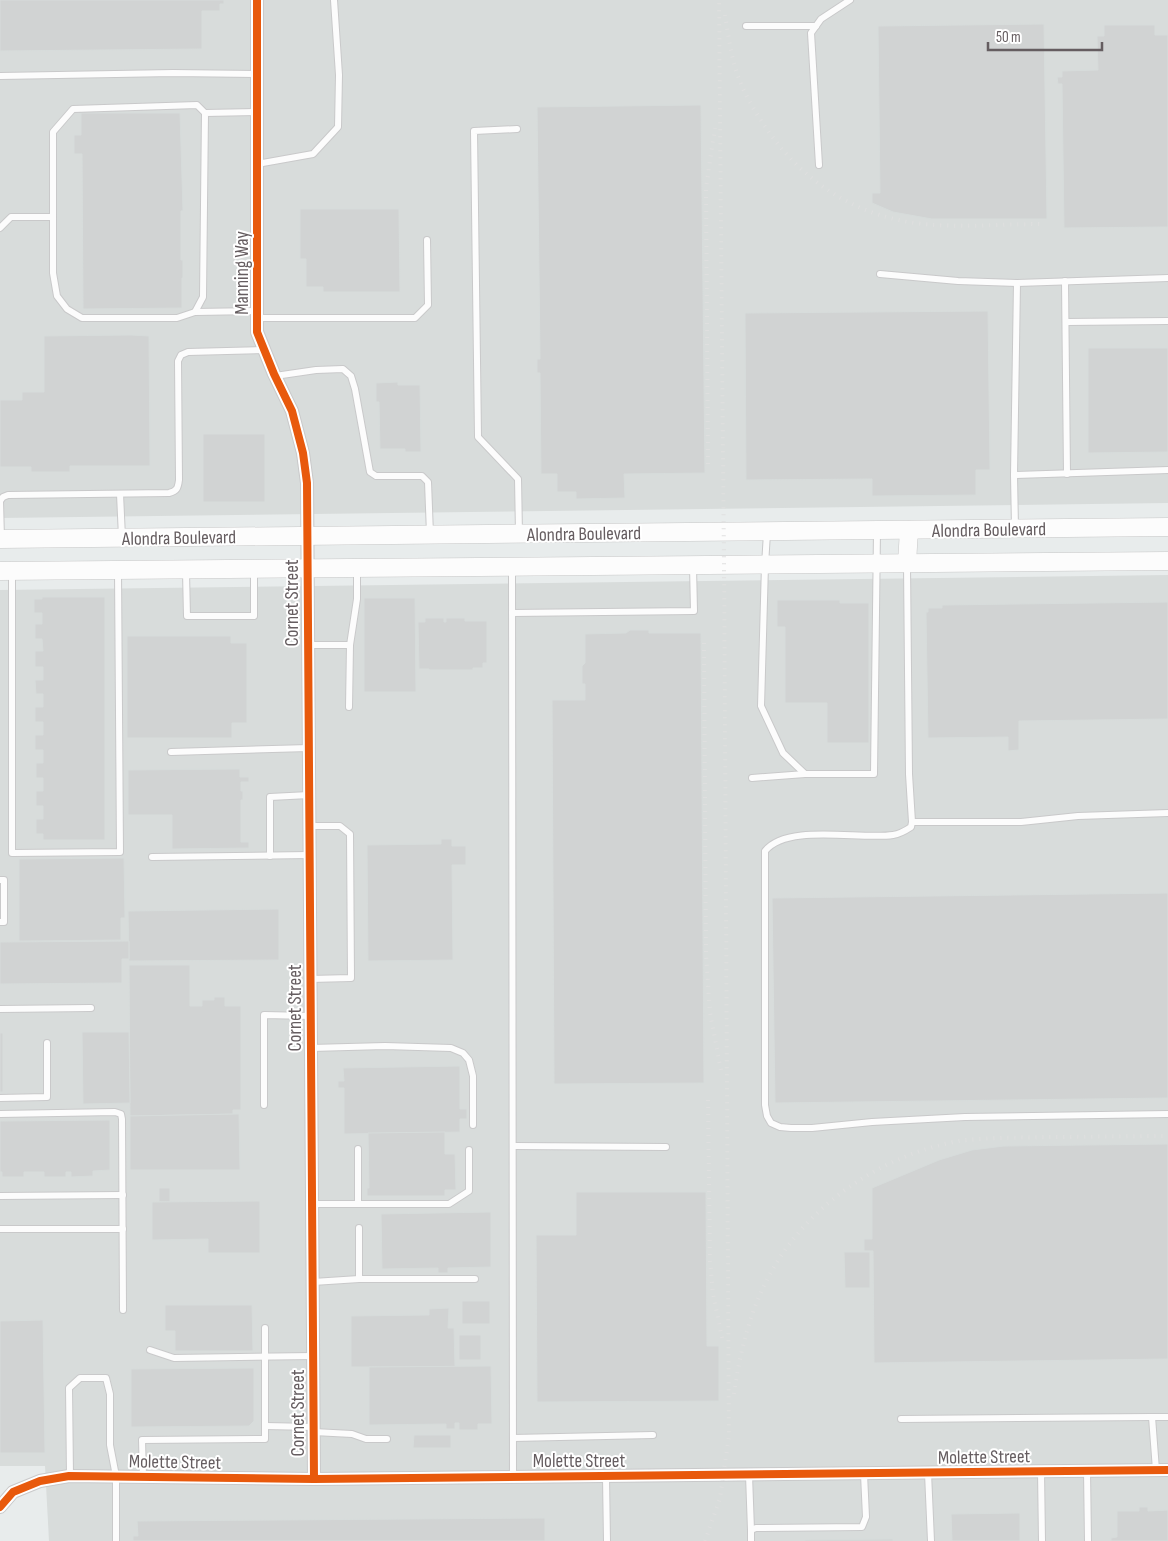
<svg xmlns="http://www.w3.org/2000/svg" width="1168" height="1541" viewBox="0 0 1168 1541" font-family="'Sofia Sans Condensed',sans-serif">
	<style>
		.industrial { fill: #d8dcdb }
		.building { fill: #d1d3d3; stroke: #d7dcdb }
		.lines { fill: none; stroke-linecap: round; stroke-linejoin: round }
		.lane-casing { stroke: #c9c9ca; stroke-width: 8 }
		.street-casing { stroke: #c9c9ca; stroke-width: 14 }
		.secondary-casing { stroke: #c8c8c8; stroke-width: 19 }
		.lane { stroke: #fcfcfc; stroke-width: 6 }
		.street { stroke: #fcfcfc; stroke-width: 12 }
		.secondary { stroke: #fcfcfc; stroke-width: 18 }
		.rail { stroke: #dfdfdf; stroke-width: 4; stroke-dasharray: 1 6; stroke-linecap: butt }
		.cycleway-casing { stroke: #fff; stroke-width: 11 }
		.cycleway { stroke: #e8590c; stroke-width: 8 }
		.labels { text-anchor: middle; stroke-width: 4; stroke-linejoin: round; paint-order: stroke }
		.street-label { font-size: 19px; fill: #655d60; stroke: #fff }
	</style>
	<rect width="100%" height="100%" fill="#e8ecec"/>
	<g class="industrial">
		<polygon points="0,0 1168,0 1168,503 0,518"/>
		<polygon points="1168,575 1168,1541 49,1541 45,1466 0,1466 0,590"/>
	</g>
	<g class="building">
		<polygon points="0,0 224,0 224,4 220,4 220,11 202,11 202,49 0,51"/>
		<polygon points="1044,24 1047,219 932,219 893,212 872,203 872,193 880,193 878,26"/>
		<polygon points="1104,25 1155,25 1155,35 1168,35 1168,227 1064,228 1062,84 1058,84 1057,77 1062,77 1062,71 1098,70 1097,36 1104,36"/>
		<polygon points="701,105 705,473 624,474 625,498 576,499 576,492 557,492 557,474 541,474 540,373 537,373 537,359 540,359 537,107"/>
		<polygon points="81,113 180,113 183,211 181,211 181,260 183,260 183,278 182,278 182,308 83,309 82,154 74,154 74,135 81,135"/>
		<polygon points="300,209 399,209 400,292 323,292 323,287 306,287 306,259 300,259"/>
		<polygon points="988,311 990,470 976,470 976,495 872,496 872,479 746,480 745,313"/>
		<polygon points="131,335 149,336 150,466 70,466 70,472 31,472 31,467 0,467 0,400 22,400 22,392 44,392 44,336"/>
		<polygon points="1088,348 1168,348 1168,452 1088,453"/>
		<polygon points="398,382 398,385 420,385 421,452 405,452 405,449 380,449 379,402 376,402 376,383"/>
		<rect x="203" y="434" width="62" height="68"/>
		<polygon points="42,597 105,597 105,840 43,840 43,834 36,834 36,819 43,819 43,806 36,806 36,791 43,791 43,778 36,778 36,763 43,763 43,750 35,750 35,735 43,735 43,722 35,722 35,707 43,707 43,694 36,694 35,680 43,680 43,667 35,667 35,651 43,651 42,639 35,639 35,624 42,624 42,613 34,613 34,599 42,599"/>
		<polygon points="364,598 415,598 416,692 364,692"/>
		<polygon points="777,600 840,600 840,603 869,603 869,743 827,743 827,703 785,703 785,627 777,627"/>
		<polygon points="1168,602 1168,719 1019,721 1019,750 1008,751 1008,737 928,738 926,612 928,612 928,608 942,608 942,605"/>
		<polygon points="425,618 444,618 444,622 446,622 446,618 465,618 465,621 487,621 487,663 483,663 483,668 473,668 473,670 429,670 429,669 419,669 418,622 425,622"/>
		<polygon points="630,630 649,630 649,633 701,633 704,1083 554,1084 552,700 585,700 585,684 582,684 582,666 585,663 585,634 626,633"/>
		<polygon points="127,636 231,636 231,643 247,643 247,723 232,723 232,738 127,738"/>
		<polygon points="240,769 240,777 249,777 249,782 241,782 241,791 243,791 243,800 241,800 241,842 249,842 249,848 172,849 172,815 128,815 128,770"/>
		<polygon points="441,839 452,839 452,846 466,846 466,865 452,865 453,960 368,961 367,845 441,844"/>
		<polygon points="124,858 125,918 121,918 121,940 19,941 19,859"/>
		<polygon points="1168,893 1168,1098 775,1103 772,898"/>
		<polygon points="279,909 279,960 129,961 128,911"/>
		<polygon points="129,941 129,959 122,959 122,983 0,984 0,942"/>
		<polygon points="129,965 190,965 190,1006 202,1006 202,1000 214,1000 214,997 225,997 225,1006 241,1006 241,1110 233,1110 233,1114 130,1116"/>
		<polygon points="82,1032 129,1032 130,1103 83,1104"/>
		<rect x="0" y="1033" width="3" height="59"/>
		<polygon points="460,1066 460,1109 467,1109 467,1119 460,1119 460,1132 344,1134 344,1088 338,1088 338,1081 344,1081 343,1068"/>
		<polygon points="239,1114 240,1170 130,1170 130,1116"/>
		<polygon points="110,1120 110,1170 93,1171 93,1176 71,1177 71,1172 66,1172 66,1177 44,1177 44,1172 24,1172 24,1177 2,1177 2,1172 0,1172 0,1121"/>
		<polygon points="445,1132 445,1154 455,1154 456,1190 445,1190 445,1196 367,1196 367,1188 369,1188 368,1133"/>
		<polygon points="1168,1144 1168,1359 874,1363 873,1251 864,1251 864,1239 872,1239 872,1188 939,1160 972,1150 1004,1146"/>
		<rect x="159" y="1188" width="11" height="14"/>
		<polygon points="576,1192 706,1192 707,1346 719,1346 719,1401 537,1402 536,1235 576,1235"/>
		<polygon points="260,1201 260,1253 208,1253 208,1239 152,1240 152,1202"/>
		<polygon points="491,1212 491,1267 448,1268 448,1273 438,1273 438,1268 382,1269 381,1214"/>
		<polygon points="844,1252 870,1252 870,1288 845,1288"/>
		<rect x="462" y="1301" width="28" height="23"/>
		<polygon points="165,1305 252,1305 253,1351 175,1351 175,1331 165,1331"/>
		<polygon points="449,1308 448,1328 454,1328 455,1367 351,1367 351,1316 429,1315 429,1309"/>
		<polygon points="43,1320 45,1453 0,1453 0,1321"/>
		<rect x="459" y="1335" width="22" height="25"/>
		<polygon points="491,1366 492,1424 478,1424 478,1430 459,1430 459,1423 455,1423 455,1429 446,1429 446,1424 369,1425 369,1367"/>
		<polygon points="254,1368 254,1421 249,1426 131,1427 131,1369"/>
		<polygon points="414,1435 451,1435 451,1448 413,1448"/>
		<polygon points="1139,1507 1148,1507 1148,1511 1168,1510 1168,1541 1111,1541 1111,1538 1117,1537 1117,1511 1139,1511"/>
		<polygon points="1020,1513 1020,1541 952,1541 951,1514"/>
		<polygon points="545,1518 545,1541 133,1541 133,1536 138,1536 137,1521"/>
		<polygon points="893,1539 893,1541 805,1541 805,1540"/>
	</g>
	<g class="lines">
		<g class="lane-casing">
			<g id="lane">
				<polyline points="746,26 816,26"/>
				<polyline points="0,76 173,73 257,74"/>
				<polyline points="205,113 197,105 73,109 53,132 53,273 57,296 67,309 82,318 177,318 195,312 203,297 205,113 257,112"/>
				<polyline points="517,129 474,131 478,437 518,479 519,533"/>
				<polyline points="257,164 313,154 338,127 339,75 334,0"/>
				<polyline points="819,165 811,33 821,19 850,0"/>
				<polyline points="0,228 11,217 53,217"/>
				<polyline points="880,274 958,281 1017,283"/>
				<polyline points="1168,278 1017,283 1014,475 1168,470"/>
				<polyline points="1065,281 1067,474"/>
				<polyline points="195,312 257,311"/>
				<polyline points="257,318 415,318 428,305 427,240"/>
				<polyline points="1066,322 1168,321"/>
				<polyline points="275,376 316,370 343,369 351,376 355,389 370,472 376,476 422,476 428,482 430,534"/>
				<polyline points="1014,475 1015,528"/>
				<polyline points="120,494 122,537"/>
				<polyline points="767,533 765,565 761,706 783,753 805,774 874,774 877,531"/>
				<path d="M1 538 0 501 3 497 8 495 169 493C177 491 178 488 179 480L178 361 181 355 188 352 265 350"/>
				<polyline points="907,565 909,774 912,822 1021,822 1078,816 1168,813"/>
				<polyline points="512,568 513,1477"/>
				<polyline points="12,572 12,853 120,852 118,571"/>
				<polyline points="186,572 187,616 254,616 254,570"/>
				<polyline points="512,613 694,611 693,566"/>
				<polyline points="308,645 350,645 357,599 357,569"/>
				<polyline points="349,707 350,645"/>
				<polyline points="171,752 309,748"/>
				<polyline points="752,778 805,774"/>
				<path d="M912 822 911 827C905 831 900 834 893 835 860 840 787 823 765 851V1105L767 1116 771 1123 780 1127 791 1128H812L872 1122 965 1117 1168 1114"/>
				<polyline points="309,826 340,826 350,834 351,978 310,979"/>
				<polyline points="270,856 270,797 309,795"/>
				<polyline points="152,857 309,855"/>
				<polyline points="0,880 4,880 4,922 0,922"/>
				<polyline points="0,1009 91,1008"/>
				<polyline points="311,1048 385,1046 451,1048 463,1053 469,1060 473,1076 473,1125"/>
				<polyline points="0,1098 47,1097 47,1043"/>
				<polyline points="264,1105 264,1015 311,1016"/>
				<polyline points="0,1114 115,1112 121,1114 122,1119 123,1310"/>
				<polyline points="514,1146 666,1147"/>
				<polyline points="358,1149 358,1204"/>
				<polyline points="0,1196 123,1195"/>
				<polyline points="312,1204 449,1204 469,1191 469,1150"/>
				<polyline points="0,1229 123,1229"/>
				<polyline points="359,1279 359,1228"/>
				<polyline points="313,1282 359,1279 475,1279"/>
				<polyline points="150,1350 174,1358 313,1356"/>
				<polyline points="901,1419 1152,1417"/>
				<polyline points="265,1426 314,1427"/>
				<polyline points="314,1432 352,1434 366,1439 387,1439"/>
				<polyline points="513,1438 653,1435"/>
				<polyline points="1156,1470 1152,1417 1168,1417"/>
				<polyline points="1041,1471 1042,1541"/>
				<polyline points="1087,1471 1088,1541"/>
				<polyline points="928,1473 931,1541"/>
				<polyline points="749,1475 751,1530"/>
				<polyline points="70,1476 69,1388 80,1378 106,1378 110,1394 110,1445 116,1476 116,1541"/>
				<polyline points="143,1477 142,1440 265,1439 265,1328"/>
				<polyline points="606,1477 607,1541"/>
				<polyline points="751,1541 751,1530 756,1528 862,1527 866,1517 864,1474"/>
			</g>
		</g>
		<g class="street-casing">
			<g id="street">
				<polyline points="257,0 257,332 274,374 292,411 303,453 307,483 314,1479"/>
				<polyline points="0,1507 13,1492 40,1481 69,1476 314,1479 1168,1470"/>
			</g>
		</g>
		<g class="secondary-casing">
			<g id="secondary">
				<polyline points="0,539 1168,527"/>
				<polyline points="907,563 909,530"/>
				<polyline points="0,571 1168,561"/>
			</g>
		</g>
		<use href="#lane" class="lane"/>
		<use href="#street" class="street"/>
		<use href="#secondary" class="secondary"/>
		<g class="rail">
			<path d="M725 15C728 32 730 50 735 67 741 88 752 107 764 125 801 181 856 217 923 224 962 228 1002 224 1041 224"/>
			<polyline points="708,464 706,187 715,128"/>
			<polyline points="704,643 706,954 710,1013 721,1070"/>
			<polyline points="708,1100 710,1261 713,1294 723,1342"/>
			<path d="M734 1394C740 1353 749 1314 768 1278 805 1206 881 1155 959 1141 988 1137 1018 1138 1047 1137 1087 1137 1128 1136 1168 1136"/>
			<polyline points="705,1541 720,1498 729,1436 724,565 719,0"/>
		</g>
		<g class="cycleway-casing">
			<g id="cycleway">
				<polyline points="257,0 257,332 274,374 292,411 303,453 307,483 314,1479"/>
				<polyline points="0,1507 13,1492 40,1481 69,1476 314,1479 1168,1470"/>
			</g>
		</g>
		<use href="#cycleway" class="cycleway"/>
	</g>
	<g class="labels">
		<g class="street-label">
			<text transform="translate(241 273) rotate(-90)" y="7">Manning Way</text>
			<text transform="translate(989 529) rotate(-1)" y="7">Alondra Boulevard</text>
			<text transform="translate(584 533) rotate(-1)" y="7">Alondra Boulevard</text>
			<text transform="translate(179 537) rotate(-1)" y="7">Alondra Boulevard</text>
			<text transform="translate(291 603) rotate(-90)" y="7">Cornet Street</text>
			<text transform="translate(294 1008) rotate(-90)" y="7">Cornet Street</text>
			<text transform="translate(297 1413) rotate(-90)" y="7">Cornet Street</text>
			<text transform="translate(984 1456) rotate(-1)" y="7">Molette Street</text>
			<text x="579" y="1467">Molette Street</text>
			<text transform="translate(175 1461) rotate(1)" y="7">Molette Street</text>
		</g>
	</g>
	<path d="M988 42v8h114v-8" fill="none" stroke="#655d60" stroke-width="2.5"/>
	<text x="996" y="42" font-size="15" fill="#655d60" stroke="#ffffff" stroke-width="4" paint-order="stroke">50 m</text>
</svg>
